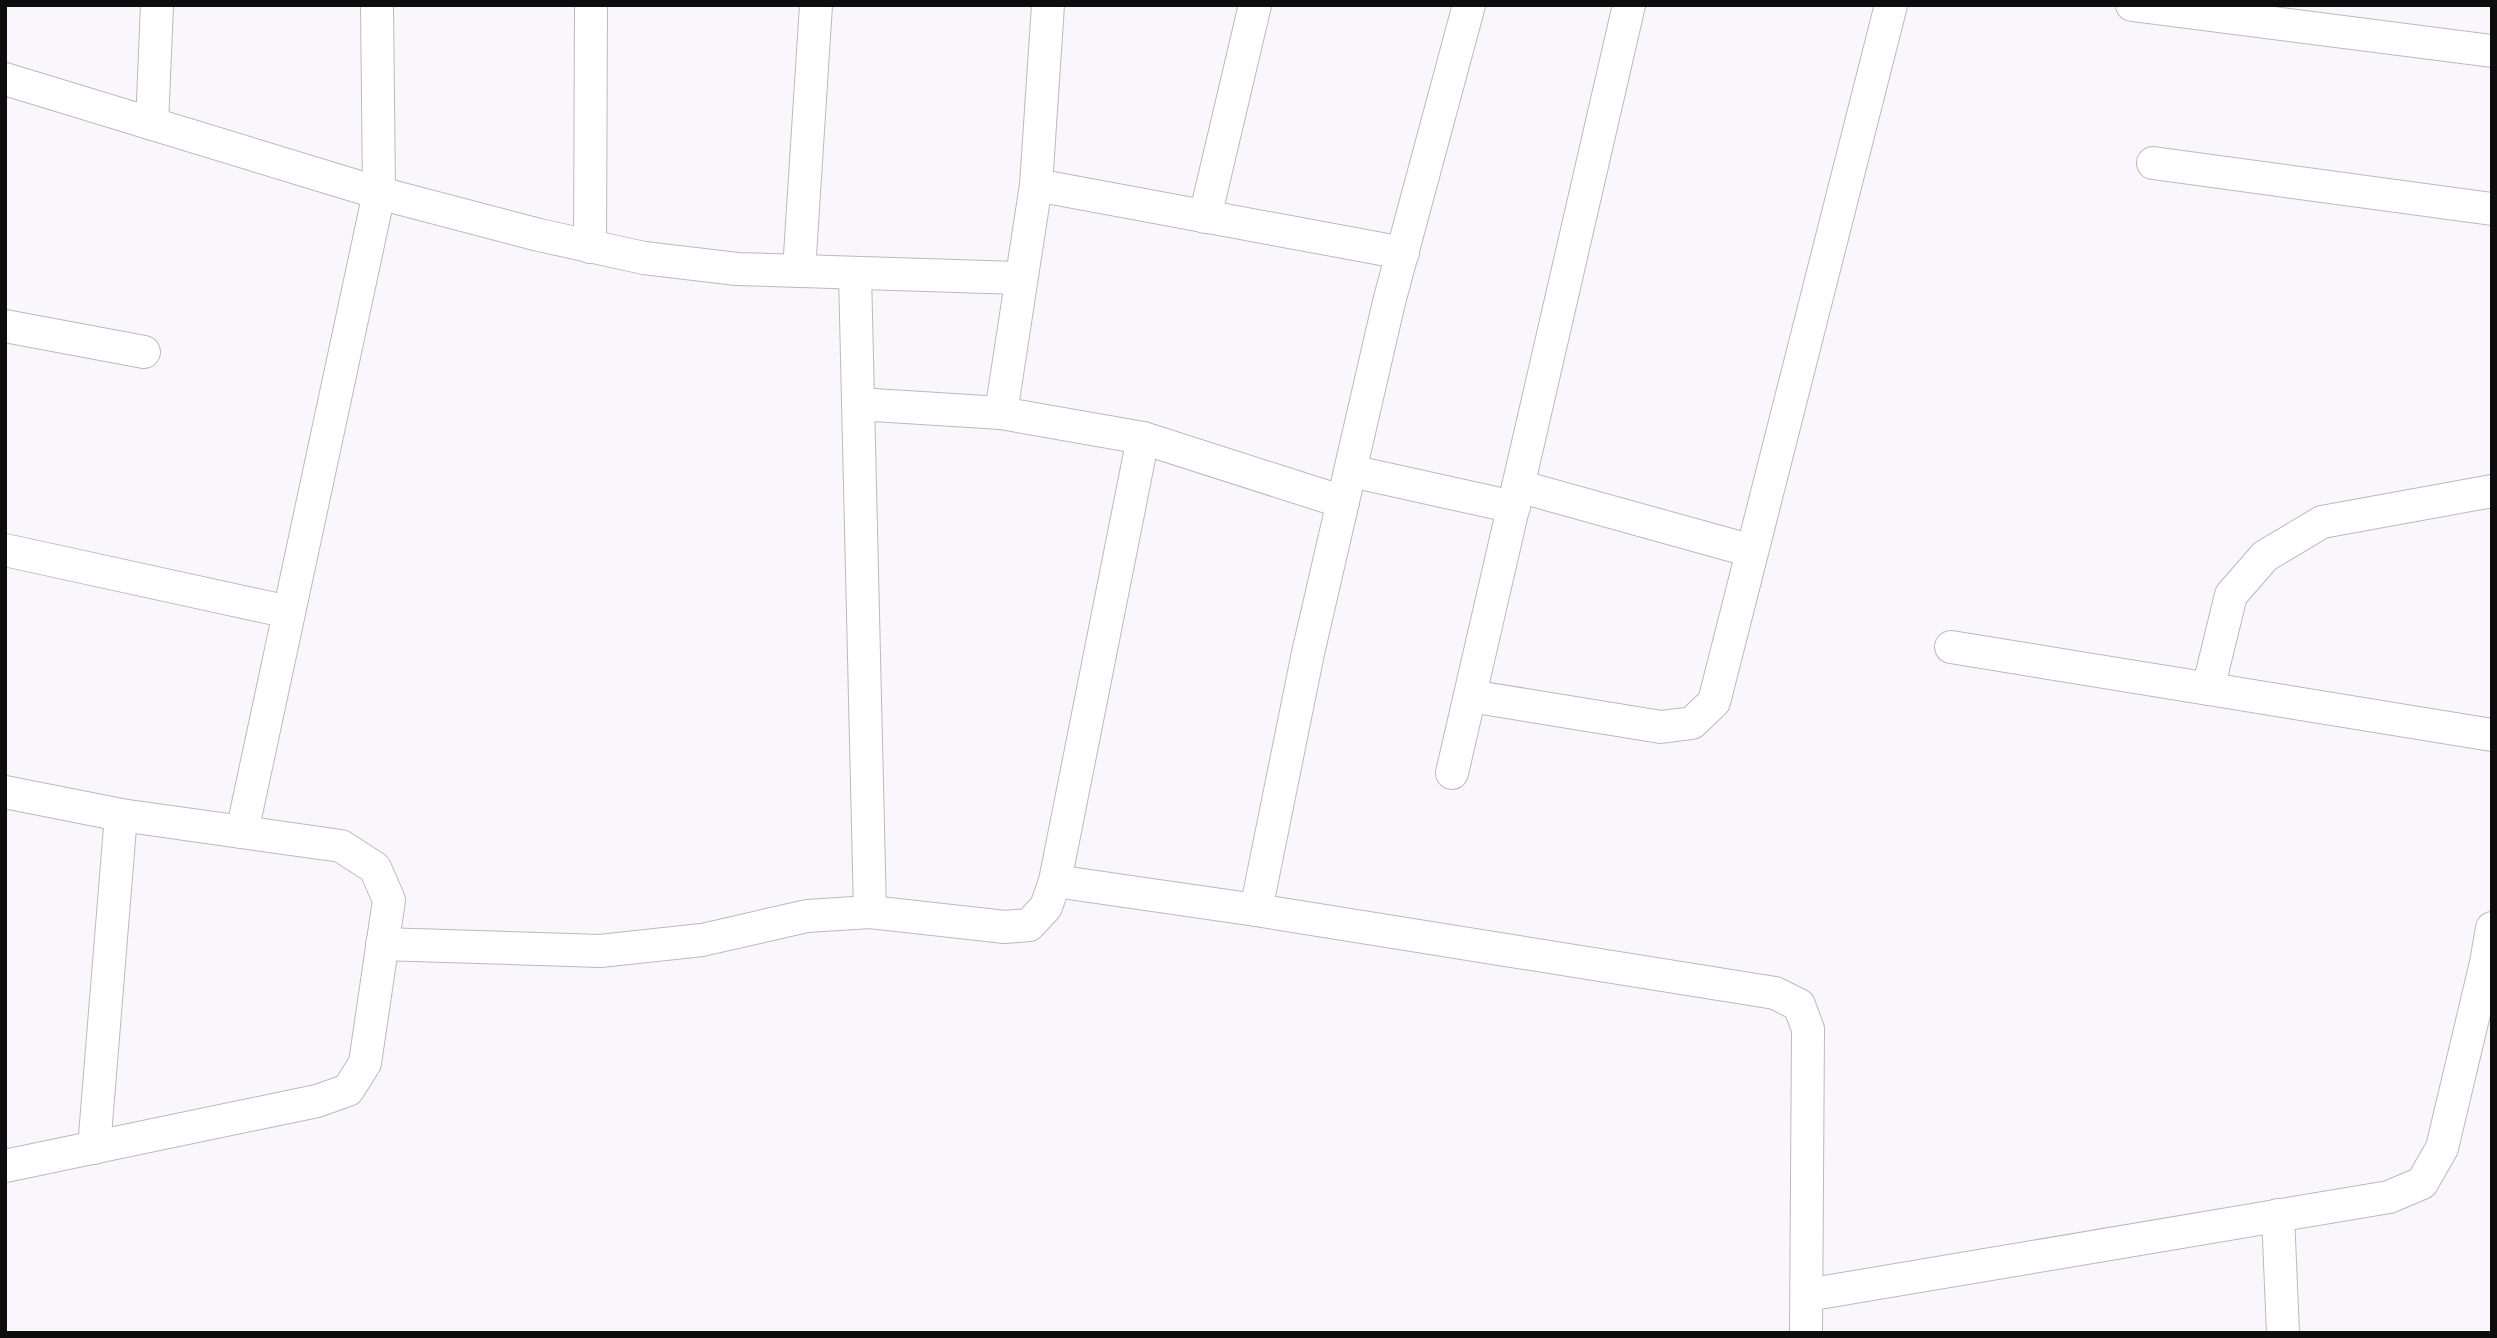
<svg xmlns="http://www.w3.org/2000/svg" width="2497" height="1338" viewBox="0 0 2497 1338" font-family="'DejaVu Sans',sans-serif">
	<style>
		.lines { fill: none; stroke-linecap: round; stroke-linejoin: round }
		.minor-casing { stroke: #bbb9be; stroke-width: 34 }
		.minor { stroke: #fff; stroke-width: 32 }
	</style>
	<rect width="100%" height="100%" fill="#f9f7fc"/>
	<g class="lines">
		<g class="minor-casing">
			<g id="minor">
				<polyline points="2132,5 2492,51"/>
				<polyline points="5,79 379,193 539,235 644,258 737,269 1020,278"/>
				<polyline points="152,124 157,5"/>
				<polyline points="2153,163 2492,209"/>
				<polyline points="1036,185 1403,253"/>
				<polyline points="1205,217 1255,5"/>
				<polyline points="590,247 591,5"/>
				<polyline points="799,271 816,5"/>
				<polyline points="855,273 870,912"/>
				<polyline points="5,326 144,352"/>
				<polyline points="858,404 1001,413 1143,438 1343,502"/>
				<polyline points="1001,413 1036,185 1048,5"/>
				<polyline points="1351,471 1514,507"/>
				<polyline points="1518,486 1752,551"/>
				<polyline points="5,550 289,612"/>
				<polyline points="1951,647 2492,735"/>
				<polyline points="2208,689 2231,595 2265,556 2322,522 2492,491"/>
				<polyline points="1470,696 1661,727 1692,723 1714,702 1891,5"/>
				<polyline points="1452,773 1629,5"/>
				<polyline points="5,792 121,815 341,846 375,868 389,900 365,1063 348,1090 317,1101 5,1166"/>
				<polyline points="242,832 379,193 377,5"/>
				<polyline points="1055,881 1256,910 1775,993 1799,1005 1808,1029 1806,1333"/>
				<polyline points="1256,910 1308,653 1389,302 1469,5"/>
				<polyline points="382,944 600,951 702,940 807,916 870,912 1005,927 1029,925 1046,907 1055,881 1143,438"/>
				<polyline points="94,1148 121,815"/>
				<polyline points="2278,1215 2283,1333"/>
				<polyline points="1807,1295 2389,1197 2422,1183 2442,1148 2486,963 2492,928"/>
			</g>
		</g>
		<use href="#minor" class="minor"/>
	</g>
	<rect width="2497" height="1338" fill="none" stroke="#0d0d0e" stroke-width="14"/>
</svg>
